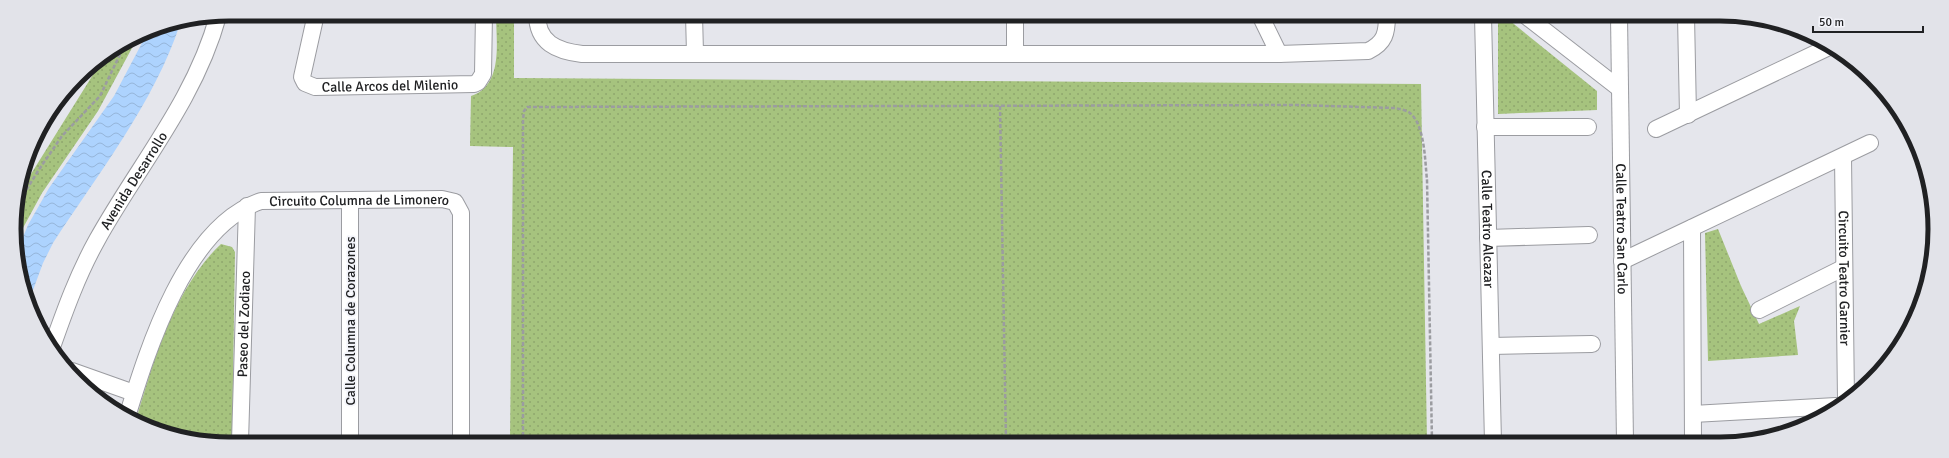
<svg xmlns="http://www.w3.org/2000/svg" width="1949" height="458" viewBox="0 0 1949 458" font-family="Signika,sans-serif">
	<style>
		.grass { fill: url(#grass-dots) }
		.water { fill: url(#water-waves) }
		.building { fill: url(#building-cross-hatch) }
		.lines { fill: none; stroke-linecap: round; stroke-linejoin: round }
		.minor-casing { stroke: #9b9ca1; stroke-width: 18 }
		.path { stroke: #9b9ca0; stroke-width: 2.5; stroke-dasharray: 4 2; stroke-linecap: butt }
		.minor { stroke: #fff; stroke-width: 16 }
		.labels { text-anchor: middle; stroke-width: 3.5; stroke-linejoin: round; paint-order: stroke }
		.street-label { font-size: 14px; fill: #202123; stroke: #f3f4fa }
		.rim { fill: none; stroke: #202123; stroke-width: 5 }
	</style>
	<defs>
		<pattern id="grass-dots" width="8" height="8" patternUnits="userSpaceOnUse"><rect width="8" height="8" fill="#a6c37e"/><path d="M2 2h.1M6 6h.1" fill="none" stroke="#8fa76d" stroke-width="1.8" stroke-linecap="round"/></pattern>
		<pattern id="water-waves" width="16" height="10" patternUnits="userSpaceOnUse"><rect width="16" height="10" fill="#add3fe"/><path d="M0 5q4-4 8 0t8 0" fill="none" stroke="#95b5d9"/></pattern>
		<pattern id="building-cross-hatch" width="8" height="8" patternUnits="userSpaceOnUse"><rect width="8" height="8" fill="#f2937e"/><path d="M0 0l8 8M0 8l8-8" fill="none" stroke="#c47867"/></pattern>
	</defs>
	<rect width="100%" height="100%" fill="#e5e6ec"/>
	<g class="grass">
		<path d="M496 14H514V78L1421 84 1427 442H510L513 147 470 146 471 96C504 85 496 41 496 14Z"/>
		<polygon points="1498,16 1504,16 1597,91 1597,110 1498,114"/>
		<polygon points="139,35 98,111 42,193 17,239 14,215 21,190 104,57"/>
		<polygon points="1718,229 1741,286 1759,324 1800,306 1794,321 1798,355 1708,361 1705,233"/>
		<path d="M221 244 232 247 235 252 232 442H201L136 420C153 361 175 287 221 244Z"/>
	</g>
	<path class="water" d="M180 24C154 103 98 174 53 243L43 263 29 301 21 285 18 249 28 225 49 188 114 96 143 41 146 31Z"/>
	<polygon class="building" points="569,14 679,15 679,20 569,20"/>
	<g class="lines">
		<g class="minor-casing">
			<g id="minor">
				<path id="s1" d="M316 14 302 77 305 83 315 87 474 84 478 82 483 74 484 14"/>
				<path d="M537 14C537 43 557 51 582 54H1279L1368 51C1385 43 1387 33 1387 15"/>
				<polyline points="694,15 695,53"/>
				<polyline points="1015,15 1015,54"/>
				<polyline points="1260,15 1279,54"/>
				<path id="s2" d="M1483 16 1493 442"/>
				<polyline points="1526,16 1620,89"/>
				<path id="s3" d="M1619 16 1625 442"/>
				<polyline points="1686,16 1688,115"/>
				<polyline points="1485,127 1588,127"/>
				<polyline points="1656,129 1831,46"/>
				<path id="s4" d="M1843 157 1846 400"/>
				<polyline points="1692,228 1693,442"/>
				<polyline points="1488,238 1589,235"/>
				<polyline points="1622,261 1870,143"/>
				<polyline points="1759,310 1843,268"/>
				<polyline points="1491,346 1592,344"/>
				<path id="s5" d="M52 347C65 310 78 274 97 240 138 166 195 100 218 16"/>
				<polyline points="72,371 134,393"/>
				<polyline points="1693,414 1836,406"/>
				<path id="s6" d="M127 417C148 348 186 226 261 201L442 199 455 202 461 213V442"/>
				<path id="s7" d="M240 442 247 206"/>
				<polyline points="350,442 350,201"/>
			</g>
		</g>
		<g class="path">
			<polyline points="1000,106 1006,442"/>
			<polyline points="17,205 38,171 62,136 100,96 125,44"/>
			<path d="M523 442V120L524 111 527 107 1296 105 1395 108C1400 109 1406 110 1410 113 1425 125 1425 162 1427 180L1432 442"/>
		</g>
		<use href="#minor" class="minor"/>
	</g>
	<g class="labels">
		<g class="street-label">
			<text dy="5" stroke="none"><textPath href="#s1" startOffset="157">Calle Arcos del Milenio</textPath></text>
			<text dy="5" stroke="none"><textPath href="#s5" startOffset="186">Avenida Desarrollo</textPath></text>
			<text dy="5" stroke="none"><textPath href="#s6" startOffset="361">Circuito Columna de Limonero</textPath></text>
			<text dy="5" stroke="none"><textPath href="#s2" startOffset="213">Calle Teatro Alcazar</textPath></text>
			<text dy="5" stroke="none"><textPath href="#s3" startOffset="213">Calle Teatro San Carlo</textPath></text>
			<text dy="5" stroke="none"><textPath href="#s4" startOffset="121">Circuito Teatro Garnier</textPath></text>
			<text transform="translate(350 321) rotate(-90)" y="5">Calle Columna de Corazones</text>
			<text dy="5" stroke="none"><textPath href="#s7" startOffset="118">Paseo del Zodiaco</textPath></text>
		</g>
	</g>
	<path d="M0 0H1949V458H0ZM229 21H1720A208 208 0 0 1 1928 229V229A208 208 0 0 1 1720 437H229A208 208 0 0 1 21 229V229A208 208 0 0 1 229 21Z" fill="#e2e3e9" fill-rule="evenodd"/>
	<path class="rim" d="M229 21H1720A208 208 0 0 1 1928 229V229A208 208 0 0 1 1720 437H229A208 208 0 0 1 21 229V229A208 208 0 0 1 229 21Z"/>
	<path d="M1813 26v6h110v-6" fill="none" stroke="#202123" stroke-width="2"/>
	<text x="1819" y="26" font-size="12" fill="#202123" stroke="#f3f4fa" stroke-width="3" paint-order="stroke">50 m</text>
</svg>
